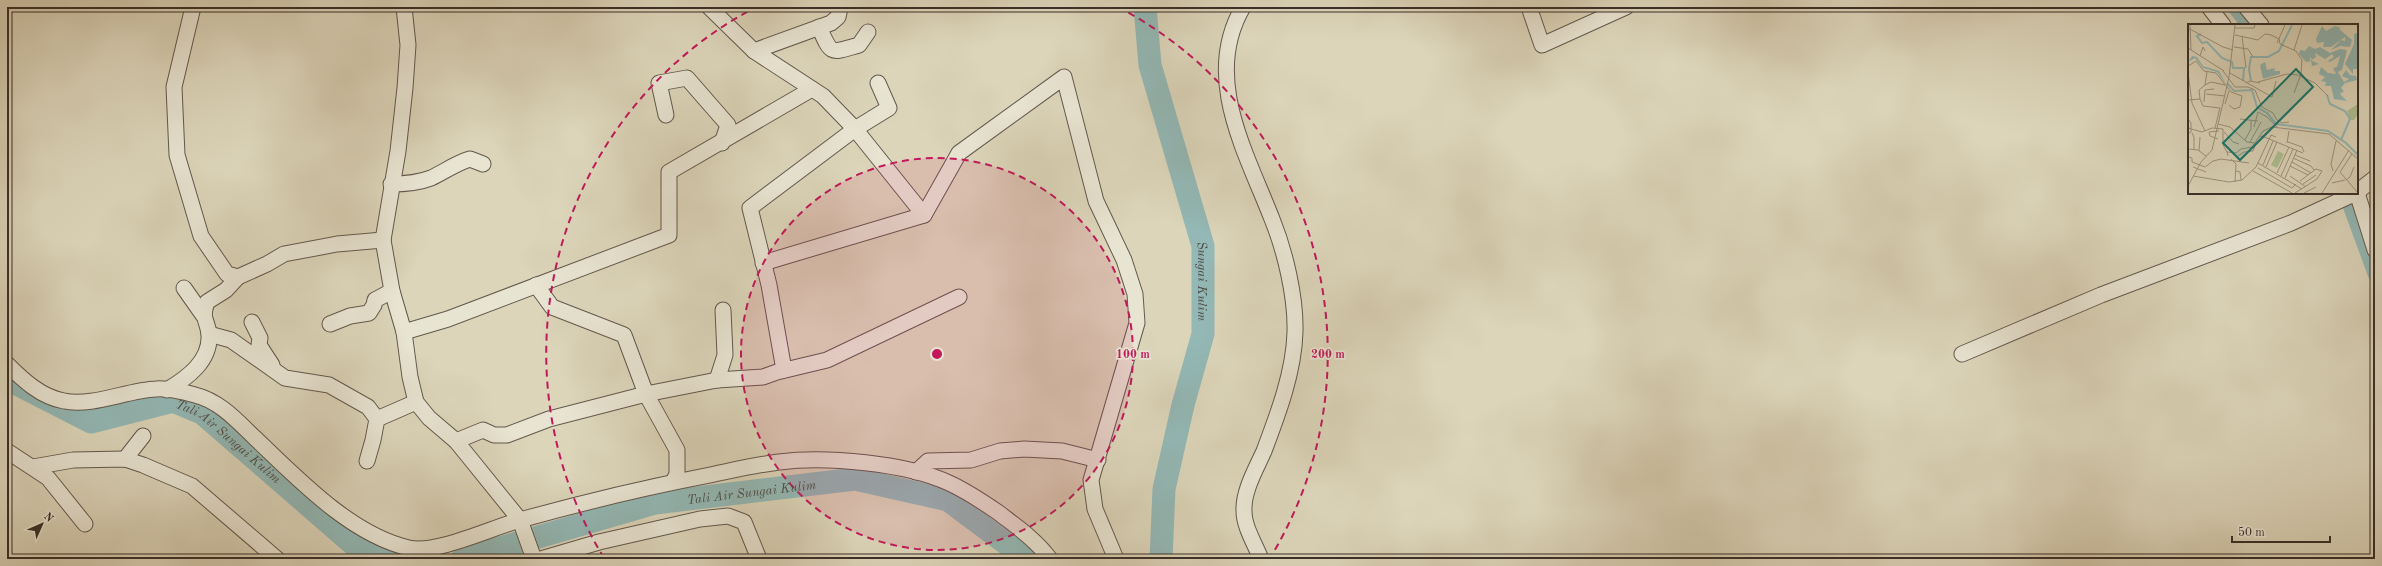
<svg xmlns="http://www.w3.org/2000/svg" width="2382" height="566" viewBox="0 0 2382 566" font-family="'Old Standard TT',serif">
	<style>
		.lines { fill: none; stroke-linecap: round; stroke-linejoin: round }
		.canal { stroke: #93b8b5; stroke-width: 14 }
		.river { stroke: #93b8b5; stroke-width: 23 }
		.street-casing { stroke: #63584d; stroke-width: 17 }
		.street { stroke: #e8e4d2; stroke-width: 15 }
		.ring { fill: none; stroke: #c2185b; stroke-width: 2; stroke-dasharray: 7 5 }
		.labels { text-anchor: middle; stroke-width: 3.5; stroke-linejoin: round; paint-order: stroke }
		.water-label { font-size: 13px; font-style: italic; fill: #4d4a45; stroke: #e8e4d2 }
		.inset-river { fill: none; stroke: #93b8b5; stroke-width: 2 }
		.inset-road { fill: none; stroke: #9c9380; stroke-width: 1 }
		.view { fill: #0f766e; fill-opacity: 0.15; stroke: #0f766e; stroke-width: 2 }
		.inset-edge { fill: none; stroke: #3b2f29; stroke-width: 2 }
		.centre { fill: #c2185b; stroke: #e8e4d2; stroke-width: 2 }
		.ring-label { font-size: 12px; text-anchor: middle; font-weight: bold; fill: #c2185b; stroke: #e8e4d2; stroke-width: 3.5; stroke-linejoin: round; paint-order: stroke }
	</style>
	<rect width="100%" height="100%" fill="#dcd5ba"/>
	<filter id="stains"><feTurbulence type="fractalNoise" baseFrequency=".005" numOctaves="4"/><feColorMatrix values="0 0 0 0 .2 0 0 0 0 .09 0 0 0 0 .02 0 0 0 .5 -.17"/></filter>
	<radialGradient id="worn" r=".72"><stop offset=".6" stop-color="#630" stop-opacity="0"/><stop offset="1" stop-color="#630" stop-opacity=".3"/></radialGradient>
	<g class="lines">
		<g class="canal">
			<polyline points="2234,7 2248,25"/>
			<polyline points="2345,193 2375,275"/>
		</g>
		<g class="river">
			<path id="s1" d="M1145 7 1150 65 1203 246V334L1183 405 1164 489 1161 559"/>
			<path id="s2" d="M7 379 91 422 173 401 202 413 353 544 387 559"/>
			<path id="s3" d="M462 559 655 503 855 479 948 500 1027 559"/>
		</g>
		<g class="street-casing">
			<g id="street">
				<polyline points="193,7 174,87 177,155 201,236 227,274 238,277"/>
				<polyline points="404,7 408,45 405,88 398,151 383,240 392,291 404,332 410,377 416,402 429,418 456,441 520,520 534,559"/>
				<polyline points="709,7 754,51 823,96 855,129 924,215"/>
				<path d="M1243 7C1202 77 1246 152 1272 219 1285 251 1296 297 1295 332 1294 372 1278 414 1264 451 1256 469 1243 491 1244 511 1244 527 1255 544 1261 559"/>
				<polyline points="1529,7 1542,45 1626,7"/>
				<polyline points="2209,7 2223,25"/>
				<polyline points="2246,7 2261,25"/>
				<path d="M819 27C832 56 830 53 859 45L868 32"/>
				<polyline points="754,51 831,23 838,17 839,13"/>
				<polyline points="666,115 659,83 687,78 728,125 722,143"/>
				<path d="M391 184C404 184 418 183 431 178 444 172 456 163 470 159L483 164"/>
				<polyline points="2357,192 2375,178"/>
				<polyline points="2357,193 2375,250"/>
				<polyline points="763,263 924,215 959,153 1064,77 1096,201 1124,260 1135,294 1137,323 1091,480 1095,509 1116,559"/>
				<polyline points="536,285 552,307 624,335 646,394 677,450 677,474 673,482"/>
				<polyline points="184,288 203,315"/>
				<polyline points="252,322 260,338 259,345 272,365"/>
				<polyline points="330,324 350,316 369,313 374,305 375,300 392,291"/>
				<polyline points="404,332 448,319 669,235 669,172 812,89"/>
				<polyline points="209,334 231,340 285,378 329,385 368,407 377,419"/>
				<polyline points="1962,354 2101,295 2291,223 2356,193"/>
				<path d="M7 364C23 380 41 397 64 401 92 407 128 390 156 389 168 388 184 392 195 395 220 401 238 422 255 438 297 478 351 535 409 548 437 554 491 528 520 520 581 503 643 488 705 476 730 471 754 465 779 462 826 456 906 463 949 483 967 491 983 502 999 513 1017 527 1036 540 1050 559"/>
				<polyline points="784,370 769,285 750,208 855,129 889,108 878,83"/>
				<polyline points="717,380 725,355 723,310"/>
				<path d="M167 390C187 378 211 361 209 334 207 318 201 320 207 302L226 290 238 277 267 264 284 254 337 244 383 240"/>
				<polyline points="456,441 483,430 494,435 507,435 549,419 646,394 717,380 763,377 777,372 827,360 959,297"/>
				<polyline points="7,451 48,478 85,524"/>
				<polyline points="125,459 143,436"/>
				<polyline points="367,461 373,440 377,419 416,402"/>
				<polyline points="33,467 73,460 125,459 143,465 192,486 277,559"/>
				<polyline points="916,472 928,461 971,460 1000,451 1024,449 1062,451 1098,460"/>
				<polyline points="541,559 599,542 700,519 728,516 744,522 759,559"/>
			</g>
		</g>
		<use href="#street" class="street"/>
	</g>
	<circle cx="937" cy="354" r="196" fill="#c2185b" fill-opacity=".12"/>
	<g class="ring">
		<circle cx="937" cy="354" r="196"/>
		<path d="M604 558A391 391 0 0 1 756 7M1118 7A391 391 0 0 1 1270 558"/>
	</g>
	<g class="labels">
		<g class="water-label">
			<text dy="5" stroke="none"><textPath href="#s1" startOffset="282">Sungai Kulim</textPath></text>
			<text dy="5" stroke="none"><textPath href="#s2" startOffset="248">Tali Air Sungai Kulim</textPath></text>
			<text dy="5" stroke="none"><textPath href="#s3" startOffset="298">Tali Air Sungai Kulim</textPath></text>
		</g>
	</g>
	<g transform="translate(2188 24)">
		<rect width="170" height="170" fill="#dcd5ba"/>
		<path d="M170 80V90L166 96H163L159 87ZM90 127 96 130 89 144 83 141Z" fill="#aebe91"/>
		<path d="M134 2 138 7 147 2 153 4 151 5 164 16 162 23 152 22 143 26 153 16 157 17V20V13L143 23H135L136 18 129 19 128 15ZM169 9 170 45H165V50L157 40 166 20V10ZM121 22 127 25 132 23 142 29 152 25 159 26 154 46 150 48 156 58 161 55 154 52 158 46 162 51 168 52 169 56 157 59 153 64 156 67 152 70 159 77 146 75 143 62H137L138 58 133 57 137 53 131 50 133 43 140 49 148 50 145 44 149 43 152 32 142 38 140 37 146 33 144 30 137 35 127 29 128 33 124 36 122 33V36L131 40 124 42 123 37 118 38 111 30 112 26 117 27ZM4 32 9 33 15 42 31 47 38 60 29 48 15 44 7 34 0 38ZM77 38 79 46 87 44 86 47H92V50L75 55 72 41Z" fill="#93b8b5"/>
		<path class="inset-river" d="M13 10 9 12 14 19 19 18 34 34 44 38 45 44H56L55 57M63 57 61 45 63 33H80L91 27 104 1M39 59 46 67 64 66 69 83 79 89 88 100 140 107 158 119 170 131M139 71 142 80 157 87 162 95 153 116"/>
		<path class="inset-road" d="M2 1 3 26M0 4 35 23 45 26M47 4H66L67 1M47 11 70 16 77 10 83 11 91 15 92 20 108 27 114 36 113 50 106 69M54 12 58 44M89 19 97 1M46 23 60 25 65 33M0 24 36 47M106 26 114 1M12 32 15 23 17 27M0 42 8 37 16 47 28 49 43 68 54 72 52 83 46 85 41 81M35 47 47 63H60L67 66 74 83 85 89 89 96 94 99 101 98M0 48 4 79 17 107M19 48 17 61 11 66 12 75 15 82 32 84 27 104M42 49 84 73 88 57M70 58 99 50 110 51 127 59 140 72M58 59 62 57 72 59M17 61 23 58 37 61M18 70 37 72M0 76 12 75M16 78 17 66 26 65M37 80 41 67M0 95 3 99V108L0 110M52 95 70 97M30 100 42 103 59 118 67 119M66 103 70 88 79 93 89 103M0 104 14 108 24 104 35 105V121L39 128M36 108 45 118 51 120M4 109 6 113V126M72 113 74 112 115 129M30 115 22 112 21 108 31 107M57 116 63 105V96M62 118 73 98M100 118 114 123 116 128M99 119 101 107M0 125 10 126 18 132M11 127 12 113M164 130 152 148 170 169M107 131 122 137M40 132 39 128 48 129 53 125 64 123 75 107 84 103 141 110 170 135M50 132 56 128 65 127 67 122M0 133 4 134V138L17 143M105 134 123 142 126 146M43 135 48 140 47 158M104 138 123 149M70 139 114 165M75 141 85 117M102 142 120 151M5 143 18 148M17 143 25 137 33 135 61 139M78 143 89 118M70 144 104 164 108 160M48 147 52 148 53 156M65 147 104 169M145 147 143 140 148 117M89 149 101 123M5 152 41 158 54 156 68 143 83 111 88 113M93 152 105 125M102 152 118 163M97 154 109 126M158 156 162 153 166 143M144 159 157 156M115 160 128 151M0 162 13 138 24 126 41 53 47 1M107 169 129 155 134 147 128 145 112 157M116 169 128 163M134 169 161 126"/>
		<path class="view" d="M108 45 125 63 52 136 35 119Z"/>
		<rect width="170" height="170" class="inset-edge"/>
	</g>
	<circle cx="937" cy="354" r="6" class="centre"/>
	<g class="ring-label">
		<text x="1133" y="358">100 m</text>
		<text x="1328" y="358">200 m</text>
	</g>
	<rect width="2382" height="566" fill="none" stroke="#dcd5ba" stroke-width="24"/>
	<rect x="8" y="8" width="2366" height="550" fill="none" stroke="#3b2f29" stroke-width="2"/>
	<rect x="12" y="12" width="2358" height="542" fill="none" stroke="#3b2f29"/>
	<g transform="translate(42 524) rotate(45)" stroke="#e8e4d2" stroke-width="3" paint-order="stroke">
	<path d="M0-3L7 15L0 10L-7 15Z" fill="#3b2f29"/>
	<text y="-6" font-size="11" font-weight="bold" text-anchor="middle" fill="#3b2f29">N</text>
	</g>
	<path d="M2232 536v6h98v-6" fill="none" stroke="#3b2f29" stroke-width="2"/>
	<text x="2238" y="536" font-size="12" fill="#3b2f29" stroke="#e8e4d2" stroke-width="3" paint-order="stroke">50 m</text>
	<rect width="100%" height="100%" filter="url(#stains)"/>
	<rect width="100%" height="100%" fill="url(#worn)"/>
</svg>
